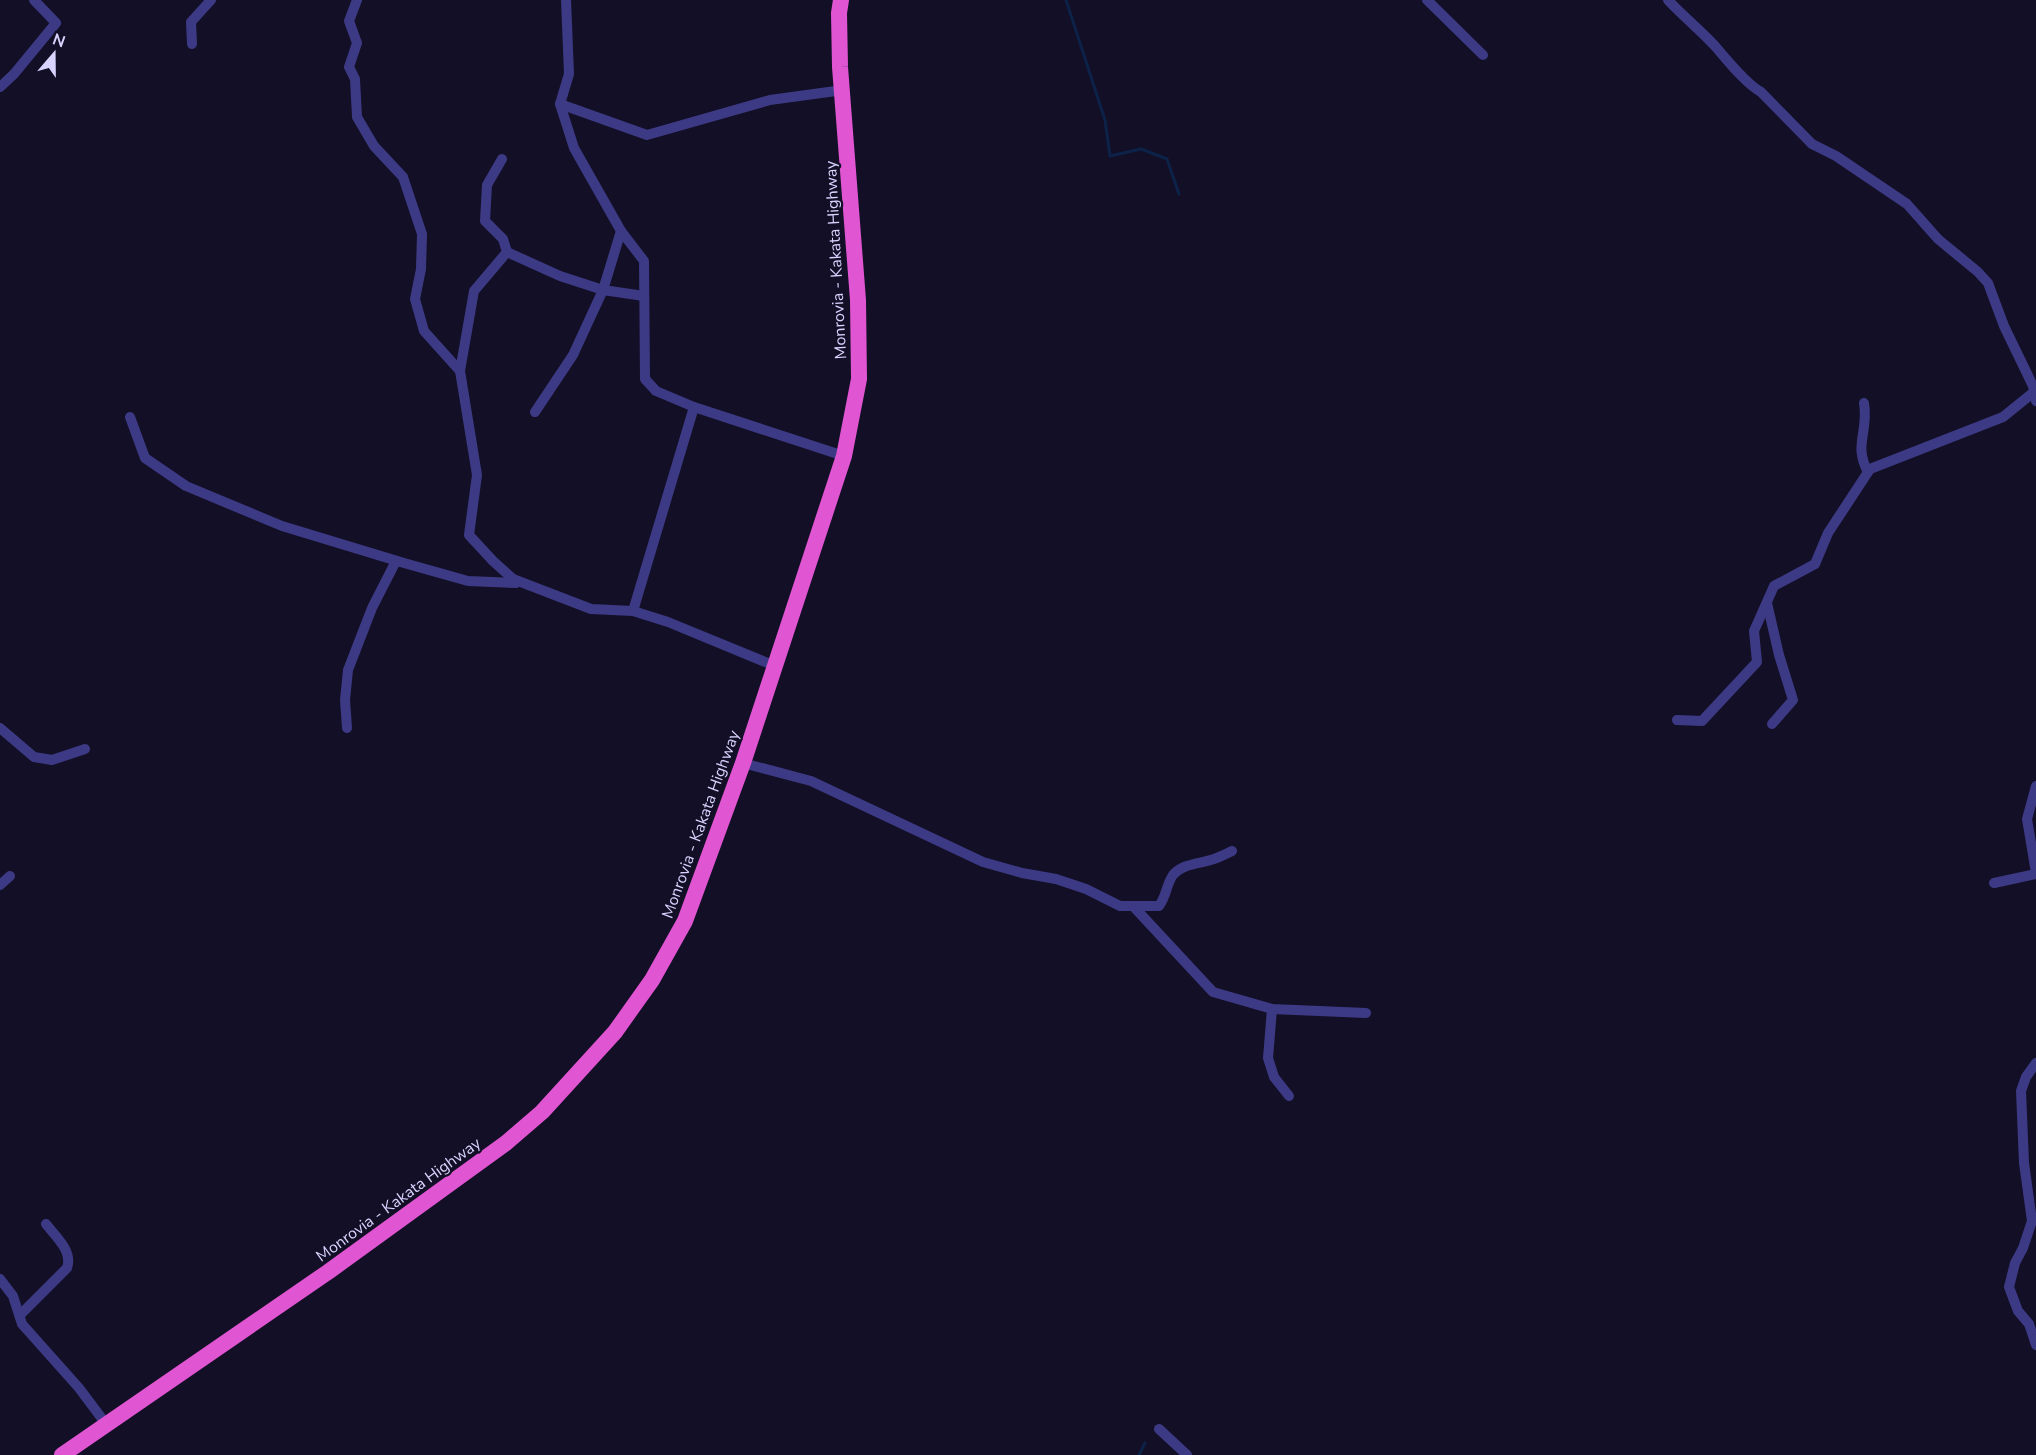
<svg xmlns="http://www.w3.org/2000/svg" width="2036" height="1455" viewBox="0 0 2036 1455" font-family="'Nunito Sans',sans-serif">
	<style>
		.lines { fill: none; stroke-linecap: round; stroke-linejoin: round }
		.stream { stroke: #0c2248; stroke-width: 3 }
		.minor { stroke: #3d3a85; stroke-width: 10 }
		.trunk { stroke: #e055d1; stroke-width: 16 }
		.labels { text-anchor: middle; stroke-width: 4.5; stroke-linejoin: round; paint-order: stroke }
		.street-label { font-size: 16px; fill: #d9d4ff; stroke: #130f26 }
	</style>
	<rect width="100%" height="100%" fill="#130f26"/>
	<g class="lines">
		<g class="stream">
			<polyline points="1066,0 1105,120 1110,156 1141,149 1167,159 1179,194"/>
			<polyline points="1139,1455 1145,1443"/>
		</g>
		<g class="minor">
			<polyline points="357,0 349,21 357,43 349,67 355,79 357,117 374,146 403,177 422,234 421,269 415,299 424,331 460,371"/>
			<polyline points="566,0 569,74 560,104 574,148 621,231 644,261 645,379 656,391 694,407 844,456"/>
			<polyline points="1427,0 1483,55"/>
			<path d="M1668 0C1683 16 1700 30 1715 46 1727 60 1746 84 1761 92L1812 144 1836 156 1907 204 1938 239 1978 272 1988 283 2004 326 2033 386 2036 401"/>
			<polyline points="192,44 191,22 211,0"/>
			<polyline points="0,87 14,74 56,23 34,0"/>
			<polyline points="560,104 647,135 770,100 843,90"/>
			<polyline points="502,159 487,185 485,221 503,239 507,252 474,291 460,371 477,475 469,535 493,561 513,579 591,609 633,611 668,622 775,666"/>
			<polyline points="507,252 560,276 603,290 644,296"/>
			<path d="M1864 403C1869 432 1853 445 1868 472"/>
			<polyline points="535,412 573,355 603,290 621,231"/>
			<polyline points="130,417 145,458 186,486 282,526 404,563 468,581 516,583"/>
			<polyline points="1767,603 1779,655 1793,700 1772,724"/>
			<polyline points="633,611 694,407"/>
			<polyline points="1677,720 1702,721 1757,662 1754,631 1774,586 1815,564 1828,533 1870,469 2003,417 2034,392"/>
			<polyline points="0,728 34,757 52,760 85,749"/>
			<polyline points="347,728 345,700 348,670 372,608 396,561"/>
			<path d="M743 763 811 781 983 862 1022 873 1056 879 1086 889 1120 906H1159C1167 895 1166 885 1173 875 1183 863 1200 864 1214 859 1220 857 1226 854 1232 851"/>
			<polyline points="2036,786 2027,819 2036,873"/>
			<polyline points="1994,883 2036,874"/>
			<polyline points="0,885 10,876"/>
			<polyline points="1133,906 1213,992 1272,1009 1366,1013"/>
			<polyline points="1272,1009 1268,1058 1274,1077 1289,1096"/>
			<polyline points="2036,1063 2026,1077 2021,1091 2024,1163 2032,1221 2023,1248 2015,1263 2009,1287 2018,1311 2029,1324 2036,1345"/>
			<polyline points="0,1279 13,1296 22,1324 79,1388 106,1424"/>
			<path d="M20 1315 67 1268C73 1251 56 1237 46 1224"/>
			<polyline points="1159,1429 1187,1455"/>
		</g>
		<polyline class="trunk" points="62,1455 328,1272 506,1143 542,1112 615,1032 652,980 685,921 743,763 844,456 859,379 858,300 840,67 839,13 841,0"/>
	</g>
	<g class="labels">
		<g class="street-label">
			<text transform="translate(835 260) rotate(-93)" y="6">Monrovia - Kakata Highway</text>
			<text transform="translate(700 824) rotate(-70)" y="6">Monrovia - Kakata Highway</text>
			<text transform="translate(398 1199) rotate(-36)" y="6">Monrovia - Kakata Highway</text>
		</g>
	</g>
	<g transform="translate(54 54) rotate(20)" stroke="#130f26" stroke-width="4.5" paint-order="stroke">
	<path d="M0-4.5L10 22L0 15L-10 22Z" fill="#d9d4ff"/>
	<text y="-9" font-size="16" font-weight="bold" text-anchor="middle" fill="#d9d4ff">N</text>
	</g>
</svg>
